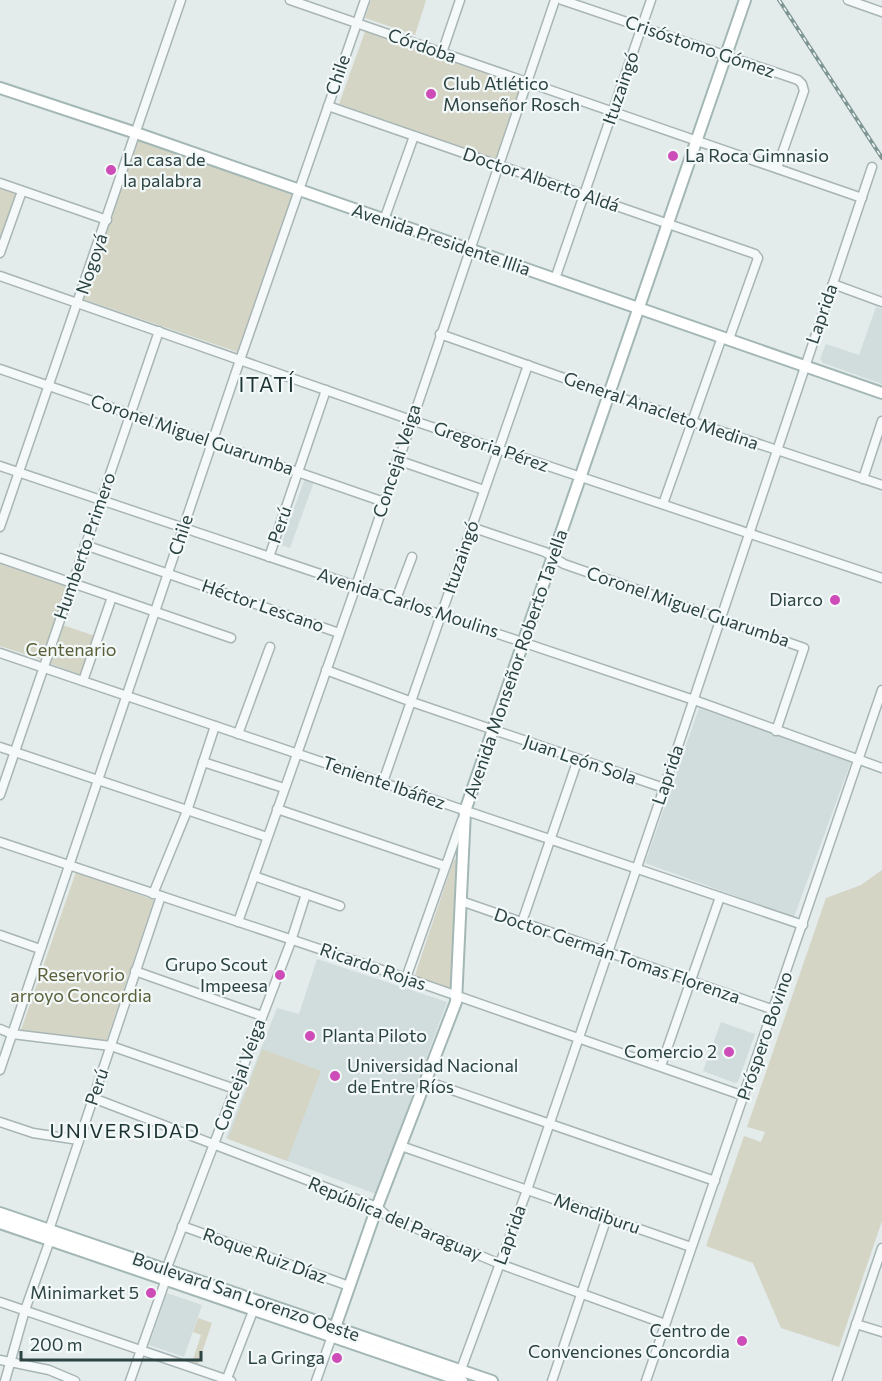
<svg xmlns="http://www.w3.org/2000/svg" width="882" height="1381" viewBox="0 0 882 1381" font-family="Commissioner,sans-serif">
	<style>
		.built { fill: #d1dddc }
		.green { fill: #d4d5c5 }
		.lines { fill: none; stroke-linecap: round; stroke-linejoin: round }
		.minor-casing { stroke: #a8b5b5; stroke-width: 11 }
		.major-casing { stroke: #a3b7b5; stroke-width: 14 }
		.minor { stroke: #f6f9f9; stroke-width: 8 }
		.major { stroke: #fff; stroke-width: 10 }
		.rail-casing { stroke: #7d9593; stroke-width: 4 }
		.rail { stroke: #f3f8f8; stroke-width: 1.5; stroke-dasharray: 4.5; stroke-linecap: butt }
		.poi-dot { fill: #cd4cb7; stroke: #f3f8f8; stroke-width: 2 }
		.labels { text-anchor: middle; stroke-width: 4.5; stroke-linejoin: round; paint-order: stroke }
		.street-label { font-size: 18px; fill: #2b4342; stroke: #f3f8f8 }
		.poi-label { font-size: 18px; fill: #2b4342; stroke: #f3f8f8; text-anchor: end }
		.park-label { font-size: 18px; fill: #5a5f39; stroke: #f3f8f8 }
		.neighbourhood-label { font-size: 20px; letter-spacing: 1.5px; fill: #1d3434; stroke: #f3f8f8 }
		.quarter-label { font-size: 21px; letter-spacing: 1.5px; fill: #1d3434; stroke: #f3f8f8 }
	</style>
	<rect width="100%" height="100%" fill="#e3ebeb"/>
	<g class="built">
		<polygon points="876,307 882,309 882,384 823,363 820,359 826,344 859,355"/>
		<polygon points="305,478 314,482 290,548 281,545"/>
		<polygon points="699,708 851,762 794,917 645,863"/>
		<polygon points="317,959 447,1002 376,1194 226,1138 277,1008 299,1014"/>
		<polygon points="721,1022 755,1034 738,1082 735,1083 703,1071"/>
		<polygon points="167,1293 202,1305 184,1357 149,1345"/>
	</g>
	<g class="green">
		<polygon points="371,0 426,0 415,35 365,18"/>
		<polygon points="366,29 522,84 496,159 339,104"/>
		<polygon points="138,140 298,195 243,354 83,299"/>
		<polygon points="0,186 19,192 0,246"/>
		<polygon points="0,561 69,584 43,660 0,646"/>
		<polygon points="60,624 95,636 83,673 79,674 49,663"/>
		<polygon points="454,859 457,860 457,863 452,988 449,989 416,978 415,975"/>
		<polygon points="882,870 882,1221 839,1347 781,1328 753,1263 706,1246 744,1136 761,1142 765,1132 747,1127 826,898 861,885"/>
		<polygon points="76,872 154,900 106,1042 21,1030"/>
		<polygon points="262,1049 321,1071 287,1161 228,1139"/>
		<polygon points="198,1318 212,1323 198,1364 192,1362 201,1335 193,1332"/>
	</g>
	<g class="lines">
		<g class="minor-casing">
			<g id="minor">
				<polyline points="290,0 862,198"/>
				<polyline points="562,0 798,80 802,84 804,91 777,168"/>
				<polyline points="848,0 882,12"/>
				<polyline points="442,53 460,0"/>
				<polyline points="328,106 755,254 758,258 729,339"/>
				<polyline points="0,183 107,220"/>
				<polyline points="384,220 414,136"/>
				<polyline points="0,253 22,191"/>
				<polyline points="0,276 411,420 882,578"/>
				<polyline points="555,279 651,0"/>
				<polyline points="833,284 882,302"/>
				<polyline points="440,334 609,394 882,485"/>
				<polyline points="0,369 384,502"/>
				<polyline points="397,460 484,490"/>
				<polyline points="0,466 694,700 882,768"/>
				<polyline points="863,479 882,421"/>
				<polyline points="663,504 722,337"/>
				<polyline points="0,527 181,0"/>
				<polyline points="471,527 545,552 564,564 804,648 776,731"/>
				<polyline points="85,545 339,633"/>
				<polyline points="269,557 326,390"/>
				<polyline points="0,558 231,638"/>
				<polyline points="396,599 412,557"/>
				<polyline points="0,653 803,925"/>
				<polyline points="326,670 412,702 664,788"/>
				<polyline points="83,681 112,597"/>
				<polyline points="238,734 270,647"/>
				<polyline points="0,747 267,837"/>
				<polyline points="203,762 284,788"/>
				<polyline points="383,782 528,365"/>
				<polyline points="0,795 159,331"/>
				<polyline points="277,809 445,866"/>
				<polyline points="0,842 406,978 744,1096"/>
				<polyline points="254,876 340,906"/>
				<polyline points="153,894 187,811 215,726"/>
				<polyline points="461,901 774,1010"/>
				<polyline points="238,922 356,586 555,0"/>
				<polyline points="522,922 578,759"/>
				<polyline points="0,935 40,949"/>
				<polyline points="135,971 262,1016"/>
				<polyline points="406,978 462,820"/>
				<polyline points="0,1029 12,1034 111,1046 235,1089"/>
				<polyline points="661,1066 720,897"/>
				<polyline points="0,1070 240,360 365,0"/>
				<polyline points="426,1081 715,1181"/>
				<polyline points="93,1098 377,1207 387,1216 500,1264 665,1324"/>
				<polyline points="0,1122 33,1133 79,1140"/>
				<polyline points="401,1146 691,1247"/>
				<polyline points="182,1226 349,1286"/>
				<polyline points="0,1302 231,1381"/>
				<polyline points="856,1324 882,1332"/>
				<polyline points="0,1360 49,1370 75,1381"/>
				<polyline points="459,1375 527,1190 664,788 872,167"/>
				<polyline points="5,1381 25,1310 50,1240 49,1230 161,896"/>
				<polyline points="130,1381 166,1279 166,1270 290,944 306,894"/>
				<polyline points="226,1381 255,1306"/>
				<polyline points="316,1381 332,1336"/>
				<polyline points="552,1381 607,1217"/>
				<polyline points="646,1381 882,690"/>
				<polyline points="837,1381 882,1248"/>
			</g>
		</g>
		<g class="major-casing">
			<g id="major">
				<polyline points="0,88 136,133 882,393"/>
				<polyline points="0,1213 492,1381"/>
				<polyline points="0,1223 462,1381"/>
				<polyline points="332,1336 377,1207 456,1002 465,811 745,0"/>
			</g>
		</g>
		<use href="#minor" class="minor"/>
		<use href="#major" class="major"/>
		<g class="rail-casing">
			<polyline id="rail" points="779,0 882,158"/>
		</g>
		<use href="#rail" class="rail"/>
	</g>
	<g class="poi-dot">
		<circle cx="431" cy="94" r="6"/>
		<circle cx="673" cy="156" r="6"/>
		<circle cx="111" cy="170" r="6"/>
		<circle cx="835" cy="600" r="6"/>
		<circle cx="280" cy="975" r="6"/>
		<circle cx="310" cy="1036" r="6"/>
		<circle cx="729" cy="1052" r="6"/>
		<circle cx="335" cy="1076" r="6"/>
		<circle cx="151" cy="1293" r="6"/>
		<circle cx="742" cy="1341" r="6"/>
		<circle cx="337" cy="1358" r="6"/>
	</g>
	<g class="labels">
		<g class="street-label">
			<text transform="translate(422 46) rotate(19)" y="6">Córdoba</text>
			<text transform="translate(700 47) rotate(19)" y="6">Crisóstomo Gómez</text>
			<text transform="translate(338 75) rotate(-71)" y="6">Chile</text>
			<text transform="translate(621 88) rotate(-71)" y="6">Ituzaingó</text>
			<text transform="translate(541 180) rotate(19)" y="6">Doctor Alberto Aldá</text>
			<text transform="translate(441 240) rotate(19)" y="6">Avenida Presidente Illia</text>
			<text transform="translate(92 264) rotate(-71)" y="6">Nogoyá</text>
			<text transform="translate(822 314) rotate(-71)" y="6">Laprida</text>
			<text transform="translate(661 411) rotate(19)" y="6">General Anacleto Medina</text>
			<text transform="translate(192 435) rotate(19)" y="6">Coronel Miguel Guarumba</text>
			<text transform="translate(491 447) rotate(19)" y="6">Gregoria Pérez</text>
			<text transform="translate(397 461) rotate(-72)" y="6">Concejal Veiga</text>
			<text transform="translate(280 525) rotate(-71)" y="6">Perú</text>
			<text transform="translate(181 535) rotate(-72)" y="6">Chile</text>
			<text transform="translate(85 546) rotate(-71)" y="6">Humberto Primero</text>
			<text transform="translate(461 557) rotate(-71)" y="6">Ituzaingó</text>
			<text transform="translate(408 603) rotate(18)" y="6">Avenida Carlos Moulins</text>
			<text transform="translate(263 606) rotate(19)" y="6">Héctor Lescano</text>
			<text transform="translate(688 607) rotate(19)" y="6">Coronel Miguel Guarumba</text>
			<text transform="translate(516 664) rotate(-71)" y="6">Avenida Monseñor Roberto Tavella</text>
			<text transform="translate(580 760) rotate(19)" y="6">Juan León Sola</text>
			<text transform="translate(668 775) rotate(-71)" y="6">Laprida</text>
			<text transform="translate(384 783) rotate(19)" y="6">Teniente Ibáñez</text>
			<text transform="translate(617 956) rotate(19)" y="6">Doctor Germán Tomas Florenza</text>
			<text transform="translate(373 967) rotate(19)" y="6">Ricardo Rojas</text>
			<text transform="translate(765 1036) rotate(-71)" y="6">Próspero Bovino</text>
			<text transform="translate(240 1075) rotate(-70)" y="6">Concejal Veiga</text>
			<text transform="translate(97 1087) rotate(-71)" y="6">Perú</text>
			<text transform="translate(597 1214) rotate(19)" y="6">Mendiburu</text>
			<text transform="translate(395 1219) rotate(23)" y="6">República del Paraguay</text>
			<text transform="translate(510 1235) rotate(-70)" y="6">Laprida</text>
			<text transform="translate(265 1256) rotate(20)" y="6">Roque Ruiz Díaz</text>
			<text transform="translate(246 1297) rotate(19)" y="6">Boulevard San Lorenzo Oeste</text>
		</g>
		<g class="poi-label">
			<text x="443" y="90" text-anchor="start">Club Atlético<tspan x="443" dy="21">Monseñor Rosch</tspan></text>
			<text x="685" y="162" text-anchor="start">La Roca Gimnasio</text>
			<text x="123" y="166" text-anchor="start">La casa de<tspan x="123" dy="21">la palabra</tspan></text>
			<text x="823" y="606">Diarco</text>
			<text x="268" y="971">Grupo Scout<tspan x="268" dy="21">Impeesa</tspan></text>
			<text x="322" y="1042" text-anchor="start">Planta Piloto</text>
			<text x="717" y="1058">Comercio 2</text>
			<text x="347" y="1072" text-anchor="start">Universidad Nacional<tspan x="347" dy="21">de Entre Ríos</tspan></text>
			<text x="139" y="1299">Minimarket 5</text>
			<text x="730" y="1337">Centro de<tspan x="730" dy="21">Convenciones Concordia</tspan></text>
			<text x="325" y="1364">La Gringa</text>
		</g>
		<g class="park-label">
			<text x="71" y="656">Centenario</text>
			<text x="81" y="981">Reservorio<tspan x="81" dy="21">arroyo Concordia</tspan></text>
		</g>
		<g class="neighbourhood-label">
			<text x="125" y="1138">UNIVERSIDAD</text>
		</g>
		<g class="quarter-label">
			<text x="267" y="392">ITATÍ</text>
		</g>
	</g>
	<path d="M21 1351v9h180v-9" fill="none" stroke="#2b4342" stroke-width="3"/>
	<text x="30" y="1351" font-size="18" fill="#2b4342" stroke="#f3f8f8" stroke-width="4.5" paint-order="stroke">200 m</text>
</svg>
